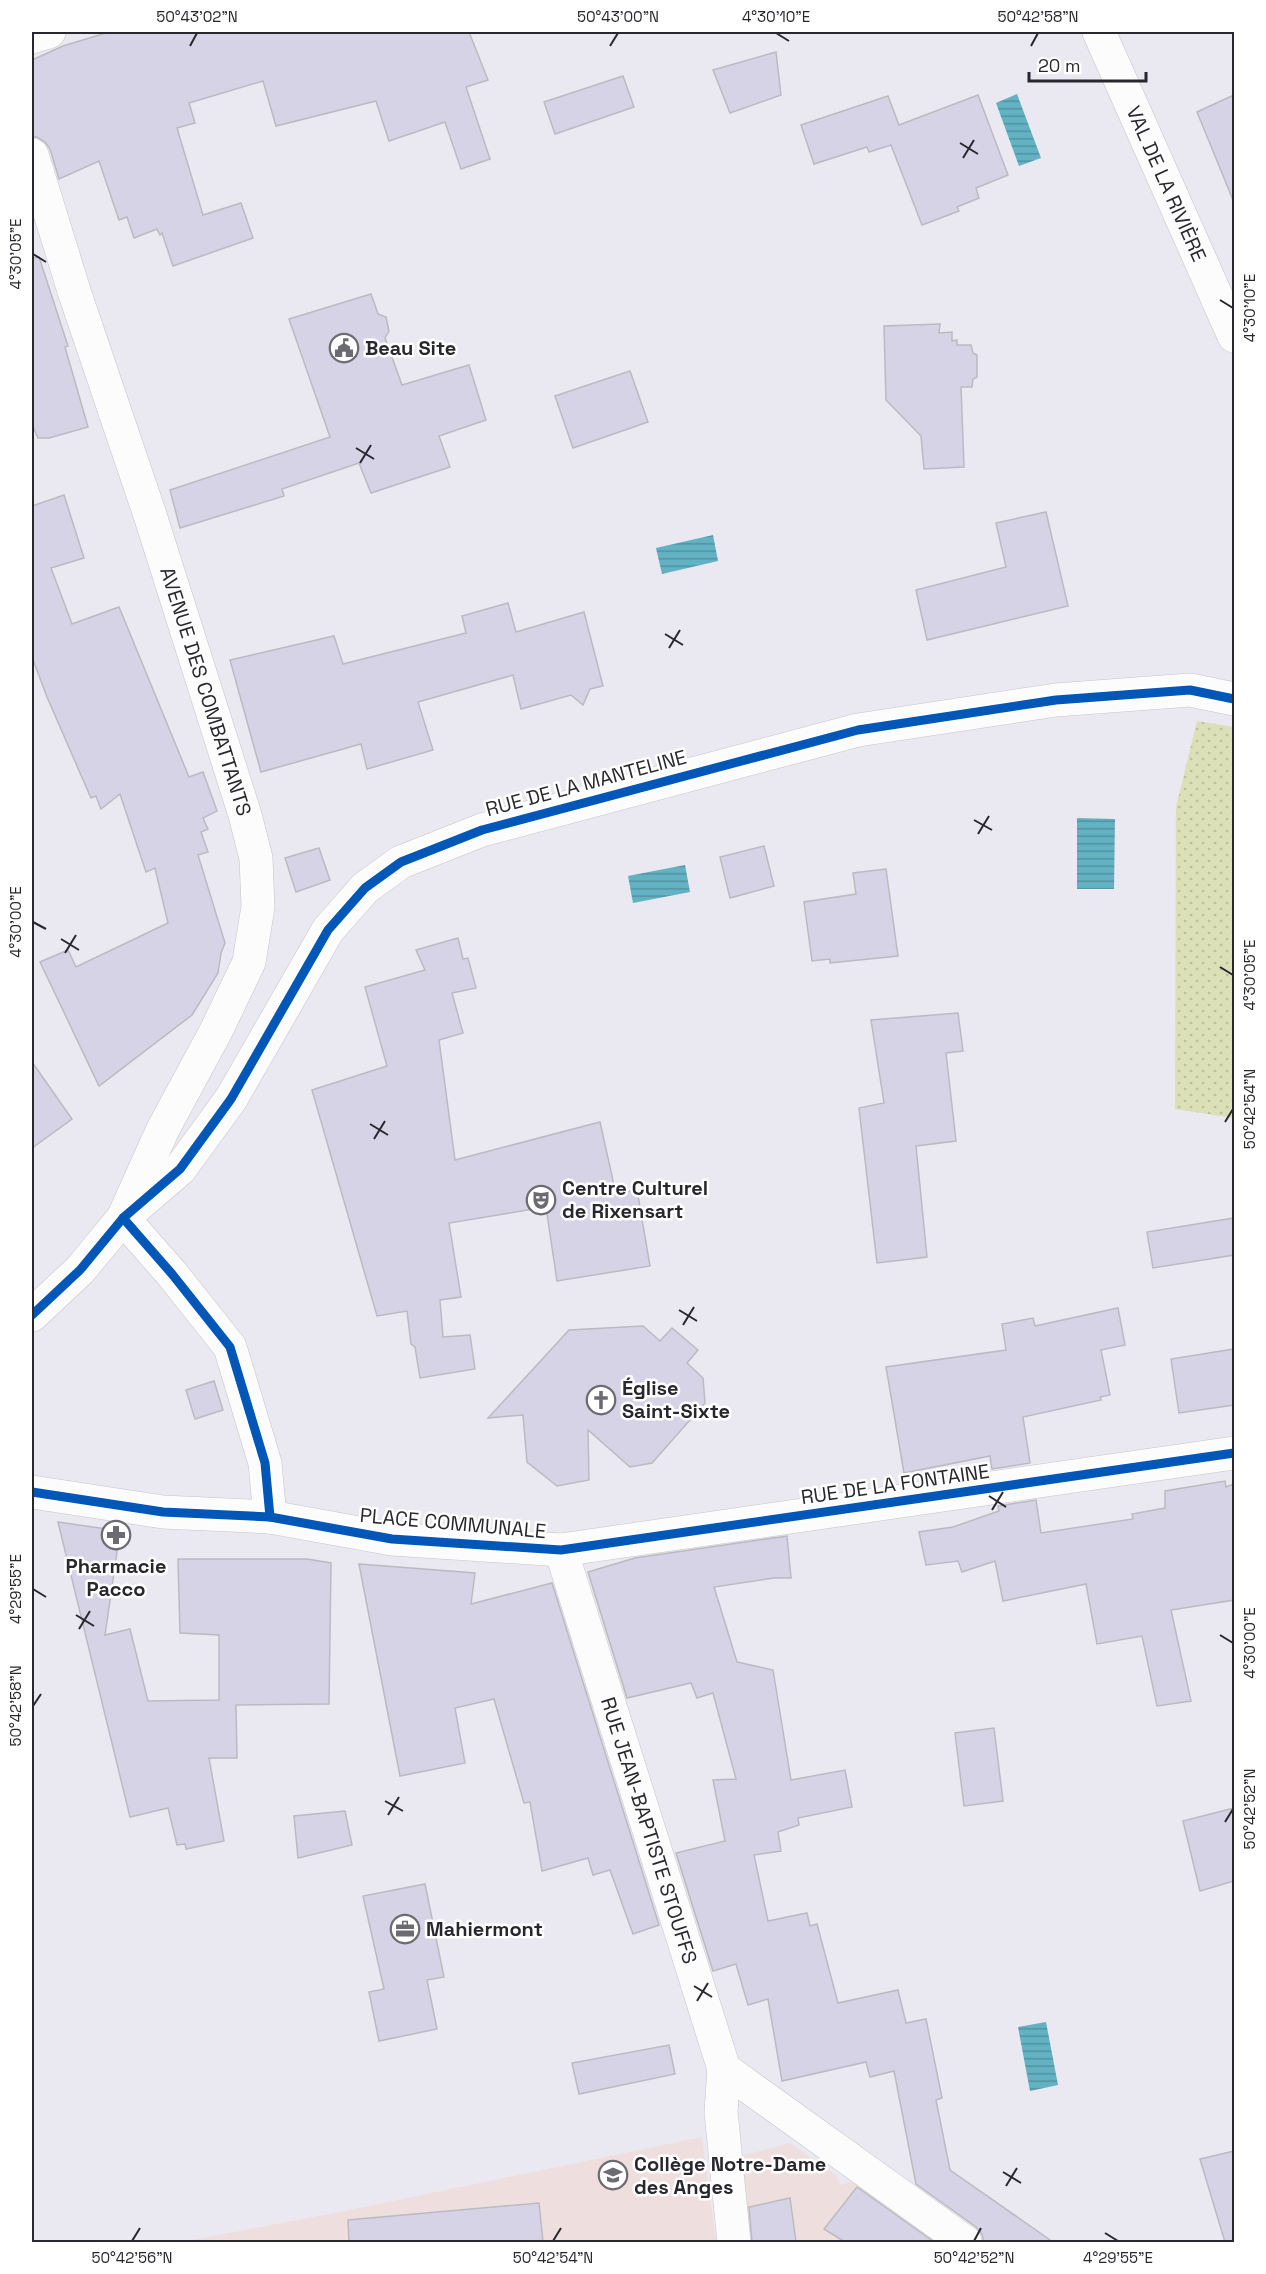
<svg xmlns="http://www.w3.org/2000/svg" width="1266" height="2274" viewBox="0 0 1266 2274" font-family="'Space Grotesk',sans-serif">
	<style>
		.education { fill: #eedfde }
		.grass { fill: url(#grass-dots) }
		.water { fill: url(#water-rules) }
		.building { fill: #d7d3e7; stroke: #bbbac0; stroke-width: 1.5 }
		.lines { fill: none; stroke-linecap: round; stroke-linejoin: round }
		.minor-casing { stroke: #c5c5ca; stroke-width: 34 }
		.tertiary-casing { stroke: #c5c5ca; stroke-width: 34 }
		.minor { stroke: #fcfcfd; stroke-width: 33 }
		.tertiary { stroke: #fcfcfd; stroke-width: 33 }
		.cycleway-casing { stroke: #fff; stroke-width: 13 }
		.cycleway { stroke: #0057b8; stroke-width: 9 }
		.ticks { fill: none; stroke: #28272d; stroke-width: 2 }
		.labels { text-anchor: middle; stroke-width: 5; stroke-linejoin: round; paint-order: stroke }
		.street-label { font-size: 20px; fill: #28272d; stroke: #fff }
		.poi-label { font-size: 20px; font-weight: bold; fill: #28272d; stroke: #fff; text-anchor: start }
		.neatline { fill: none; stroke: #28272d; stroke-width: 2 }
		.ticks-label { font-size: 15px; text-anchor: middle; fill: #28272d }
	</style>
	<defs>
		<pattern id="grass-dots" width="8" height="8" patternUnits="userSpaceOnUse" patternTransform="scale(1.5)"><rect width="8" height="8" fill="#dbe0b7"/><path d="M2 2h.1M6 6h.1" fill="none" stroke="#bcc09e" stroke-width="1.8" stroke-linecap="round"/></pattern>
		<pattern id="water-rules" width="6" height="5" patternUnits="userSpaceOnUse" patternTransform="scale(1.5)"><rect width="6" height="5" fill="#62b2c3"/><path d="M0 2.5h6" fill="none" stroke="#51919f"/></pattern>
	</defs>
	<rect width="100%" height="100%" fill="#eae8f0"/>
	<g class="education">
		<polygon points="702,2137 716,2242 181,2242 335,2213"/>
		<polygon points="790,2143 836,2175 840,2185 858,2180 950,2242 749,2242 737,2157"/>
	</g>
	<polygon class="grass" points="1197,721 1234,727 1234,1118 1175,1109 1176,807"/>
	<g class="water">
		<polygon points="1017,94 1041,158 1019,166 996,103"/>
		<polygon points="713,535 718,561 662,574 656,548"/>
		<polygon points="1077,818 1115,819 1114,889 1077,889"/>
		<polygon points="685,865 690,892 633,903 628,876"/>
		<polygon points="1046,2022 1058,2085 1030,2091 1018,2027"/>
	</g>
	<g class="building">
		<polygon points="109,32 469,32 488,80 466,87 490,159 461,169 445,122 389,141 376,101 276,126 263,81 189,103 195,123 177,128 203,215 241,203 253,238 173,266 162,233 160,235 157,229 134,238 127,217 119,220 99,161 59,179 50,149 45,142 37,137 32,137 32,60 63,46"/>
		<polygon points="776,52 781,95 730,113 713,70"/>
		<polygon points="623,76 634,107 555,134 544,102"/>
		<polygon points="978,95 1008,175 976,188 979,198 957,207 959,211 922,225 891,145 869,152 867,147 814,164 801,125 888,96 899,125"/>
		<polygon points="1234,95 1234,200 1233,200 1197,112"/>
		<polygon points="39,257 68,346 65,347 88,427 49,438 38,438 32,424 32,258"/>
		<polygon points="371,294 378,314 386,317 389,331 385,338 402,385 469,365 486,420 439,436 450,467 371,493 359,463 282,489 284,496 180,528 170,490 330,437 289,319"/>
		<polygon points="940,324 939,333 952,332 952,341 957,340 957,345 971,345 973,353 977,355 977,377 973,379 972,387 961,387 964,467 924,469 921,436 886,400 884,326"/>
		<polygon points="630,371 648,422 573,448 555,396"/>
		<polygon points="64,495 84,558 51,568 72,624 119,607 189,777 203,772 217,811 203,818 208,829 201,832 208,852 198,855 225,943 221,953 218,973 192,1015 99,1086 40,962 68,950 76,967 168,923 155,868 146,872 120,794 101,809 96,796 91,798 47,697 32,657 32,506"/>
		<polygon points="1046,512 1068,606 927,640 916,590 1006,567 996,523"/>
		<polygon points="508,603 516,632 584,612 603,686 590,689 583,705 571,695 521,709 513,675 418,702 433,750 367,769 361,744 261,772 230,660 334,636 343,664 466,633 462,616"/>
		<polygon points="764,846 774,886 730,898 720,857"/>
		<polygon points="319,848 330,880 296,892 285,858"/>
		<polygon points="886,869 898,956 830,963 830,959 812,961 804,902 856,894 853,873"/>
		<polygon points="458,938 463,959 468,958 476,988 452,993 463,1033 439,1040 455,1160 600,1122 616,1194 637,1190 650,1266 557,1281 546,1207 449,1223 461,1297 440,1300 443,1337 470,1335 475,1369 420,1378 415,1347 411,1344 407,1311 377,1316 312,1090 387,1066 365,987 425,970 416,950"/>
		<polygon points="958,1013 963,1051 946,1053 956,1141 916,1146 927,1257 877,1263 859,1108 884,1103 871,1020"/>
		<polygon points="32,1062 72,1119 32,1148"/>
		<polygon points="1234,1218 1234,1255 1153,1268 1147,1232"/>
		<polygon points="1118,1308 1125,1345 1101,1350 1110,1395 1100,1397 1101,1400 1023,1417 1030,1463 992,1469 990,1456 904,1473 886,1367 1006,1350 1002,1324 1033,1318 1035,1326"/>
		<polygon points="643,1326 660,1341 672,1328 698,1350 687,1363 703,1378 705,1403 652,1463 630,1467 588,1430 589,1480 557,1486 527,1462 523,1415 488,1418 569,1330"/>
		<polygon points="1234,1349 1234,1405 1179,1413 1171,1359"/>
		<polygon points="214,1381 223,1410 195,1419 186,1390"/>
		<polygon points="1225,1481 1226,1487 1234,1484 1234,1600 1171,1610 1191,1701 1157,1706 1142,1636 1097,1644 1086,1584 1003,1601 995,1561 962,1572 958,1561 926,1565 919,1532 953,1527 999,1511 998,1506 1036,1500 1041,1533 1133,1519 1132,1514 1165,1508 1165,1491"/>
		<polygon points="58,1522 120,1531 105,1635 130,1629 148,1701 219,1700 219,1635 180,1633 178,1559 307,1559 331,1563 329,1704 236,1705 237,1758 209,1758 224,1841 186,1849 185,1844 177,1845 168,1808 130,1817"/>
		<polygon points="787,1536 791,1578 774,1578 714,1587 737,1662 773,1670 791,1780 845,1770 852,1807 798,1818 799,1825 778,1832 781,1851 754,1855 768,1921 807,1913 810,1926 817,1924 838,2003 898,1990 906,2023 926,2019 942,2098 936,2100 950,2170 1053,2242 984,2242 982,2234 976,2227 916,2184 894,2071 870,2077 866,2062 782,2081 768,1999 748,2005 736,1964 713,1971 676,1853 725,1841 713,1780 736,1779 713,1693 697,1698 691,1683 627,1698 588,1572 635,1558"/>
		<polygon points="359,1564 475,1573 471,1604 552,1583 659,1925 633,1934 610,1870 593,1875 588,1858 542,1871 530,1802 524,1803 494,1699 455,1708 465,1763 400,1776"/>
		<polygon points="994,1728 1003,1801 964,1806 955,1733"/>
		<polygon points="1234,1808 1234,1881 1200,1891 1183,1821"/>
		<polygon points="345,1811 352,1845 298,1858 294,1816"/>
		<polygon points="425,1884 444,1977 427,1980 437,2029 379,2041 369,1992 384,1989 363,1896"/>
		<polygon points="669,2045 675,2074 579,2094 572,2063"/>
		<polygon points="1234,2151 1234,2242 1225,2242 1200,2159"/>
		<polygon points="857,2187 934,2242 845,2242 824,2229"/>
		<polygon points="790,2198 796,2242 752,2242 749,2207"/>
		<polygon points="539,2203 543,2242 349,2242 348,2220"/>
	</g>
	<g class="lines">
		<g class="minor-casing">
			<g id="minor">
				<path id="s1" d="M1099 32 1234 336"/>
				<polyline points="32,37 49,32"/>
				<path id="s2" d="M32 155 75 294 150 515 245 815 256 858 258 907 249 962 216 1031 163 1129 123 1218 172 1274 230 1347 265 1463 270 1517"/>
				<polyline points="32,1492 163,1512 270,1517 392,1539 561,1550 1234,1453"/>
				<path id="s3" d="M561 1550 724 2069 965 2242"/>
				<polyline points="724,2069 721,2112 734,2242"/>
			</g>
		</g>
		<g class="tertiary-casing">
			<polyline id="tertiary" points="32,1315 80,1270 123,1218 180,1169 231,1099 328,930 365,888 401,862 482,830 858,730 1056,700 1190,690 1234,699"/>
		</g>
		<use href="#minor" class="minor"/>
		<use href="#tertiary" class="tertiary"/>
		<g class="cycleway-casing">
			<g id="cycleway">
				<polyline points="123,1218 172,1274 230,1347 265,1463 270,1517"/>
				<polyline points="32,1315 80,1270 123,1218 180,1169 231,1099 328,930 365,888 401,862 482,830 858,730 1056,700 1190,690 1234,699"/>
				<polyline points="32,1492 163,1512 270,1517 392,1539 561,1550 1234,1453"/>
			</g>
		</g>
		<use href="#cycleway" class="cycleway"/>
	</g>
	<path class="ticks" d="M776 33 789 41M190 46 197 33M610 46 618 33M1031 46 1038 33M960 143 978 154M963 158 974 140M33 254 46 262M1220 300 1233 308M356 448 374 459M360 463 371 445M665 634 683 645M669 648 680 630M974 820 992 830M978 834 989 816M33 922 46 929M61 939 79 950M65 953 76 935M1220 967 1233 975M1225 1122 1233 1109M370 1124 388 1135M374 1139 385 1121M679 1310 697 1321M683 1325 694 1307M989 1496 1006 1507M992 1510 1003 1492M33 1589 46 1597M76 1615 94 1626M79 1629 90 1611M1220 1635 1233 1643M33 1706 41 1694M385 1801 403 1811M388 1815 399 1797M1225 1822 1233 1809M694 1986 712 1997M697 2001 708 1983M1003 2172 1021 2183M1006 2186 1017 2168M1105 2233 1118 2241M132 2241 140 2228M553 2241 561 2228M974 2241 981 2228"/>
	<defs>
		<g id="civic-ring" transform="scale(1.5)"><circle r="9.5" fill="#fff" stroke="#6c6b71" stroke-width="1.5"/><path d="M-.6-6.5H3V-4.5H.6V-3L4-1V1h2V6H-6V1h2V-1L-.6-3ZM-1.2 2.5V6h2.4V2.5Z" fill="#6c6b71"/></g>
		<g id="theatre-ring" transform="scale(1.5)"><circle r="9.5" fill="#fff" stroke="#6c6b71" stroke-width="1.5"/><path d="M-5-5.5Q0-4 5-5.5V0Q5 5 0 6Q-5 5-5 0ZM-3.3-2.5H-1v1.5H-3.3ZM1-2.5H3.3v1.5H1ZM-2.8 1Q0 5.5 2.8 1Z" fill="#6c6b71"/></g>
		<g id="church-ring" transform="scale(1.5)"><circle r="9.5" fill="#fff" stroke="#6c6b71" stroke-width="1.5"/><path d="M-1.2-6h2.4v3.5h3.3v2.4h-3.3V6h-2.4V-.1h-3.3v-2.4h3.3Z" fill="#6c6b71"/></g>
		<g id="pharmacy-ring" transform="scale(1.5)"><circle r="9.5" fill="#fff" stroke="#6c6b71" stroke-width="1.5"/><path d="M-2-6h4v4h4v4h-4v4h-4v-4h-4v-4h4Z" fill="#6c6b71"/></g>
		<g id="office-ring" transform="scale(1.5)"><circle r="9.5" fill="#fff" stroke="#6c6b71" stroke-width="1.5"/><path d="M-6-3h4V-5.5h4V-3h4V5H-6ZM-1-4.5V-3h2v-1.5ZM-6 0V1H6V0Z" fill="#6c6b71"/></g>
		<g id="school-ring" transform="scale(1.5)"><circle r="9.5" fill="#fff" stroke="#6c6b71" stroke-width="1.5"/><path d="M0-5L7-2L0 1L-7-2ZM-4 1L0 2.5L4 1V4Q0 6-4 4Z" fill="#6c6b71"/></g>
	</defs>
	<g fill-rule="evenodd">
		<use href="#civic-ring" x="344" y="348"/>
		<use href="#theatre-ring" x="541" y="1200"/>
		<use href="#church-ring" x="601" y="1400"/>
		<use href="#pharmacy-ring" x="116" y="1535"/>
		<use href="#office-ring" x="405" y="1929"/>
		<use href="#school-ring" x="613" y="2175"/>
	</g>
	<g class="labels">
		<g class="street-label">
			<text dy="7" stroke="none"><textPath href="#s1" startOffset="166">VAL DE LA RIVIÈRE</textPath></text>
			<text dy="7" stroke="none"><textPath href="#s2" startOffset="564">AVENUE DES COMBATTANTS</textPath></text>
			<text transform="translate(586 783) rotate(-15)" y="7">RUE DE LA MANTELINE</text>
			<text transform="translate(895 1484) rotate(-8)" y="7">RUE DE LA FONTAINE</text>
			<text transform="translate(453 1523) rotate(5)" y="7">PLACE COMMUNALE</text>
			<text dy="7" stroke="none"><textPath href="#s3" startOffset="294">RUE JEAN-BAPTISTE STOUFFS</textPath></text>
		</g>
		<g class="poi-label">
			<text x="365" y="355">Beau Site</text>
			<text x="562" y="1195">Centre Culturel<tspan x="562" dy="23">de Rixensart</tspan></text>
			<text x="622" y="1395">Église<tspan x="622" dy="23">Saint-Sixte</tspan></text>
			<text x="116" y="1573" text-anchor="middle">Pharmacie<tspan x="116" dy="23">Pacco</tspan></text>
			<text x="426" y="1936">Mahiermont</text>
			<text x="634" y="2171">Collège Notre-Dame<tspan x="634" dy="23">des Anges</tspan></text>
		</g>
	</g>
	<rect width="1266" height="2274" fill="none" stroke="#ffffff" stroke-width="66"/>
	<path d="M1029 72v9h117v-9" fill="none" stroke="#28272d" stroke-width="3"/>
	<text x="1038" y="72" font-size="18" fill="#28272d" stroke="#ffffff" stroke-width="4.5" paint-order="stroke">20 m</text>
	<rect x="33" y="33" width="1200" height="2208" class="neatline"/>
	<g class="ticks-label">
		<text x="197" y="22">50°43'02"N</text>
		<text x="618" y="22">50°43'00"N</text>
		<text x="776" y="22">4°30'10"E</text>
		<text x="1038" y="22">50°42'58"N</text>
		<text transform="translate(16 254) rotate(-90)" y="5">4°30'05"E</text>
		<text transform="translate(1250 308) rotate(-90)" y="5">4°30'10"E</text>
		<text transform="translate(16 922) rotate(-90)" y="5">4°30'00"E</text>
		<text transform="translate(1250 975) rotate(-90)" y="5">4°30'05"E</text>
		<text transform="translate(1250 1109) rotate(-90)" y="5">50°42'54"N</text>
		<text transform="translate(16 1589) rotate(-90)" y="5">4°29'55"E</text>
		<text transform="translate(1250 1643) rotate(-90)" y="5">4°30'00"E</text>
		<text transform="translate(16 1706) rotate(-90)" y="5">50°42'58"N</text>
		<text transform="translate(1250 1809) rotate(-90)" y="5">50°42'52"N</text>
		<text x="132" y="2263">50°42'56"N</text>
		<text x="553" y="2263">50°42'54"N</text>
		<text x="974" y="2263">50°42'52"N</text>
		<text x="1118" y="2263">4°29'55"E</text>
	</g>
</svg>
